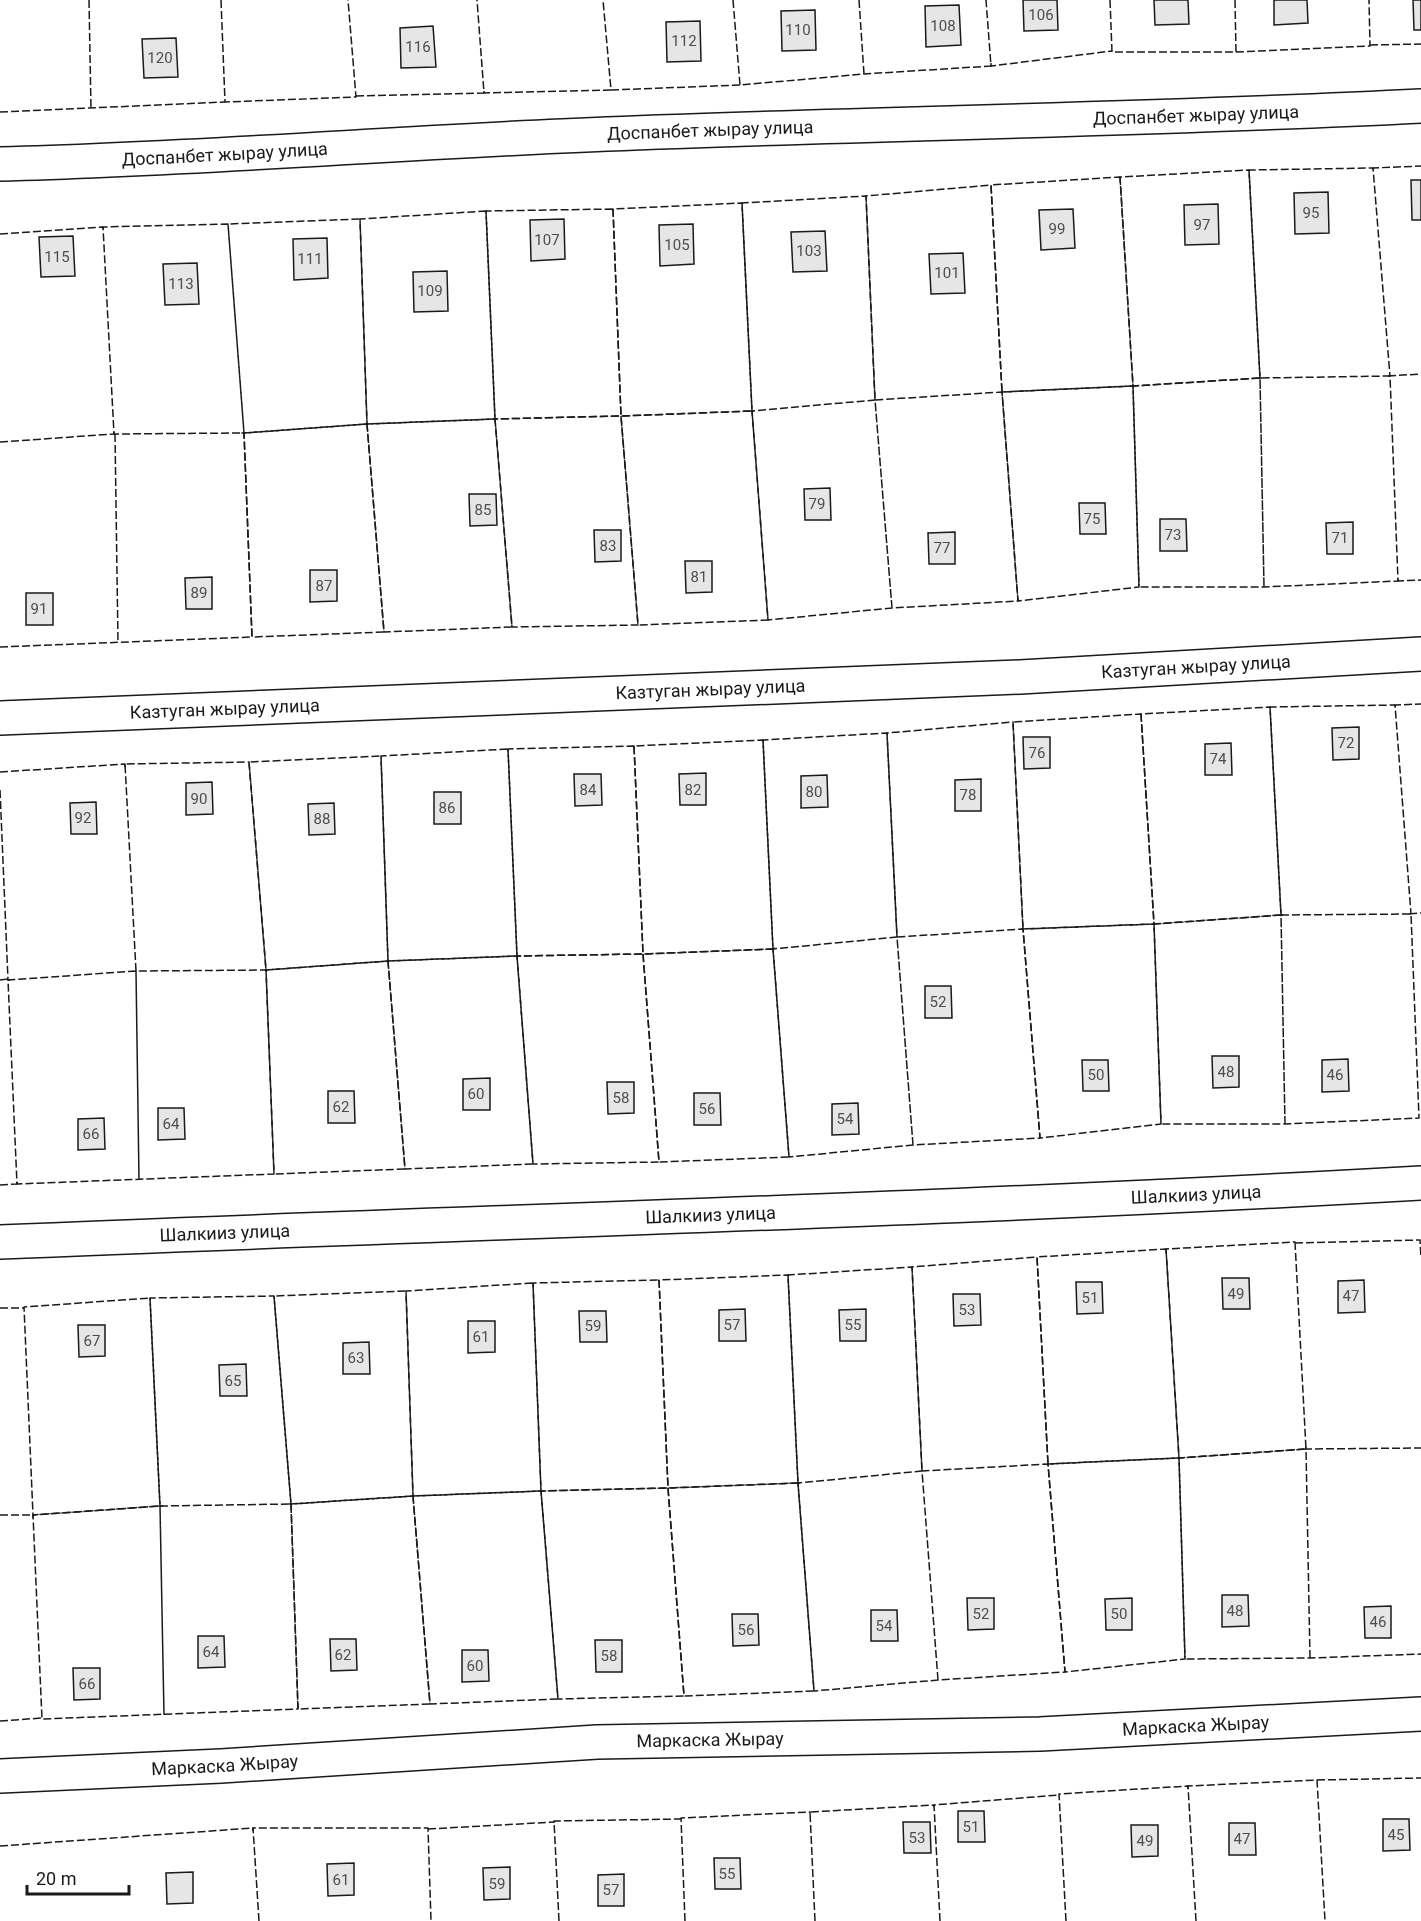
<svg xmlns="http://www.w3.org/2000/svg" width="1421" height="1921" viewBox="0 0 1421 1921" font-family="Roboto,sans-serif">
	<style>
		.building { fill: #e6e6e6; stroke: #1a1a1a; stroke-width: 1.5 }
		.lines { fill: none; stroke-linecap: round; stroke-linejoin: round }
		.minor-casing { stroke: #1a1a1a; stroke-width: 36 }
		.minor { stroke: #fff; stroke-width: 33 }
		.fence { stroke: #1a1a1a; stroke-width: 1.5; stroke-dasharray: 8 3; stroke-linecap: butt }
		.labels { text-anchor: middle; stroke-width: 4.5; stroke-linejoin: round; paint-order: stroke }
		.number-label { font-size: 15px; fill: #4d4d4d }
		.street-label { font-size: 18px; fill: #1a1a1a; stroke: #fff }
	</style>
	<rect width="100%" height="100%" fill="#fff"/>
	<g class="building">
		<polygon points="1023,0 1057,0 1058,30 1024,31"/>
		<polygon points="1154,0 1188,0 1189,24 1155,25"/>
		<polygon points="1274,0 1307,0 1308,23 1274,25"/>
		<polygon points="1413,0 1421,0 1421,30 1414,30"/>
		<polygon points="959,5 961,45 926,47 925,6"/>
		<polygon points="815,10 816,50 782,51 781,11"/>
		<polygon points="700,21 701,61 667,62 666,22"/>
		<polygon points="433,26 436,67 401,68 400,28"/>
		<polygon points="176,38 178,77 144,78 142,39"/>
		<polygon points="1411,180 1421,180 1421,220 1412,220"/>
		<polygon points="1328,192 1329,233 1295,234 1294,193"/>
		<polygon points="1218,204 1219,244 1185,245 1184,205"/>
		<polygon points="1073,209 1075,248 1041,250 1039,210"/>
		<polygon points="564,219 565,259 531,261 530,220"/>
		<polygon points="693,224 694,264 660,266 659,225"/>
		<polygon points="825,231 827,271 793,272 791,232"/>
		<polygon points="73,236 75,276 41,277 39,237"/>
		<polygon points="327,238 328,278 294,280 293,239"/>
		<polygon points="963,253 965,293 931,294 929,254"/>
		<polygon points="197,263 199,304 165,305 163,264"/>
		<polygon points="447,271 448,311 414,312 413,272"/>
		<polygon points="830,488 831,520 805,520 804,489"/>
		<polygon points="469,494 496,494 497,525 470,526"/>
		<polygon points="1079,503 1105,503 1106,534 1080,534"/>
		<polygon points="1160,519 1186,519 1187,551 1160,551"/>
		<polygon points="1353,522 1353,554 1327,554 1326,523"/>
		<polygon points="594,530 621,530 621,561 595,562"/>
		<polygon points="955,532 955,564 929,564 928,533"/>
		<polygon points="685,561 712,561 712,592 686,593"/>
		<polygon points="310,570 337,570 337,601 310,602"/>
		<polygon points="212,577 212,609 186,609 185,578"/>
		<rect x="26" y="593" width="27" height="32"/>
		<polygon points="1359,727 1359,759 1333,760 1332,728"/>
		<polygon points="1023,737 1050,737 1050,768 1024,769"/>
		<polygon points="1231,743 1232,775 1205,775 1205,744"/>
		<polygon points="706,773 706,805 680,805 679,774"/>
		<polygon points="574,774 601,774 602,805 575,806"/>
		<polygon points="827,775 828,807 801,808 801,776"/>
		<polygon points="981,779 981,811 955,811 955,780"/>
		<polygon points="212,782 213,814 186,815 186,783"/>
		<rect x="434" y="792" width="27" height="32"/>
		<polygon points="96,802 97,834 71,834 70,803"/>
		<polygon points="334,803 335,834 309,835 308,804"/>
		<polygon points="925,986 951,986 952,1018 925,1018"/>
		<polygon points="1212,1056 1239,1056 1239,1087 1213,1088"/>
		<polygon points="1348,1059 1349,1091 1322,1092 1322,1060"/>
		<polygon points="1082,1060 1108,1060 1109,1091 1083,1091"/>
		<polygon points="490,1078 490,1110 463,1110 463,1079"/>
		<polygon points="607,1082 634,1082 634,1113 608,1114"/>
		<polygon points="328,1091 354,1091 355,1123 328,1123"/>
		<polygon points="694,1093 720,1093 721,1125 694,1125"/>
		<polygon points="858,1103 859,1134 832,1135 832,1104"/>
		<polygon points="158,1108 184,1108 185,1139 158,1140"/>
		<polygon points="104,1118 105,1149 78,1150 78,1119"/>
		<polygon points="1222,1278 1249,1278 1250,1309 1223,1309"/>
		<polygon points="1364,1280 1365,1312 1338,1313 1338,1281"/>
		<polygon points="1076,1282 1102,1282 1103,1313 1077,1314"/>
		<polygon points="953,1294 980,1294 981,1325 954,1326"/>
		<polygon points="745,1309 746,1341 719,1341 719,1310"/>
		<polygon points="866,1309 866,1341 840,1341 839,1310"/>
		<polygon points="579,1311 606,1311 607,1342 580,1342"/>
		<polygon points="468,1321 495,1321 495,1352 468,1353"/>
		<polygon points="78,1325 105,1325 105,1356 79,1357"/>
		<polygon points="369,1342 370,1374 343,1374 343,1343"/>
		<polygon points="246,1364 247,1396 220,1396 219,1365"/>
		<polygon points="1222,1595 1248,1595 1249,1626 1222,1627"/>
		<polygon points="967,1598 994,1598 994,1629 968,1630"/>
		<polygon points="1132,1598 1132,1630 1106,1630 1105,1599"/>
		<polygon points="1391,1606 1391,1638 1365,1638 1364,1607"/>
		<polygon points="871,1610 897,1610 898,1641 871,1641"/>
		<polygon points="732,1614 758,1614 759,1645 733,1646"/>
		<polygon points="198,1636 224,1636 225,1667 198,1668"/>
		<polygon points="330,1639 356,1639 357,1670 331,1671"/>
		<polygon points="595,1640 622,1640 622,1672 596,1672"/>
		<polygon points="462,1650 488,1650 489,1681 462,1682"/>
		<polygon points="73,1668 100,1668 100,1699 74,1700"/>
		<polygon points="958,1811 984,1811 985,1842 958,1842"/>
		<polygon points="1383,1819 1409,1819 1410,1850 1383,1851"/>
		<polygon points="903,1822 930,1822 931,1853 904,1853"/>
		<polygon points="1229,1823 1255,1823 1256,1855 1229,1855"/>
		<polygon points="1131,1825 1158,1825 1158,1856 1132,1857"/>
		<polygon points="714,1858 740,1858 741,1889 715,1889"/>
		<polygon points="354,1863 354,1895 328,1896 327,1864"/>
		<polygon points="510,1867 510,1899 484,1900 483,1868"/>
		<polygon points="193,1872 193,1903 167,1904 166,1873"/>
		<polygon points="624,1874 624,1906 598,1906 598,1875"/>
	</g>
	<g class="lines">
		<g class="minor-casing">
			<g id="minor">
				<path id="s1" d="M0 164C202 159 404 142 607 134 878 123 1150 120 1421 106"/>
				<path id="s2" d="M0 718 1020 677 1421 654"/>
				<path id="s3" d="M0 1242C474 1222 948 1210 1421 1183"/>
				<path id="s4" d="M0 1776 221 1766 597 1742 1040 1734 1421 1714"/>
			</g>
		</g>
		<use href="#minor" class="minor"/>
		<g class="fence">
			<polyline points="89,0 91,109"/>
			<polyline points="221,0 225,102 356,97 348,0"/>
			<polyline points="733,0 740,85 864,74 991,66 986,0"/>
			<polyline points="859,0 864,74"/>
			<polyline points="1110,0 1112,52 1236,52 1370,46 1369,0"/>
			<polyline points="1235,0 1236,52"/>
			<polyline points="1370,45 1421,44"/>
			<polyline points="991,63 991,66 1112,51"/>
			<polyline points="611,90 740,85 740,83"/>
			<polyline points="484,91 484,93 611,90 603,0"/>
			<polyline points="356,96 484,93 477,0"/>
			<polyline points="0,112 225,102"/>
			<polygon points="1249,170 1260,378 1133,386 1120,177"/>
			<polyline points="1373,170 1373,168 1421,166"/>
			<polygon points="1120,177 1133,386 1002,392 991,185"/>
			<polygon points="742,203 752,411 621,416 613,209"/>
			<polygon points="613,209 621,416 495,419 486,211"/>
			<polygon points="486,211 495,419 367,424 360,219"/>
			<polyline points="0,234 103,227 103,229"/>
			<polyline points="1388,376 1421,374"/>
			<polyline points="1262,378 1260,378 1249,170 1373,168 1390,376"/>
			<polygon points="1133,386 1139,587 1018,601 1002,392"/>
			<polyline points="875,400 866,196 991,185 1002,392 1000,392"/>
			<polygon points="752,411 768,620 638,625 621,416"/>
			<polyline points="754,411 752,411 742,203 866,196 875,400"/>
			<polygon points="621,416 638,625 512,627 495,419"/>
			<polygon points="495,419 512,627 384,632 367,424"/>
			<polygon points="367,424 384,632 252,637 244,433"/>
			<polyline points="244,433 228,224 103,227 114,434 244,433 367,424 360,219 228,224 244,433"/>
			<polyline points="115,434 118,643"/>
			<polyline points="0,442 114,434 114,432"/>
			<polyline points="1398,579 1398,581 1421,580"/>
			<polyline points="1264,587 1260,378 1133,386 1139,587 1264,587 1398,581 1390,376 1260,378 1264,587"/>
			<polyline points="892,608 875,400 1002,392 1018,601 892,608 768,620 752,411 875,400 892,608"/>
			<polyline points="0,647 252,637 244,433 241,433"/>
			<polygon points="1270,707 1281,915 1154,924 1141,714"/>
			<polyline points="1395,707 1395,705 1421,704"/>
			<polygon points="1141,714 1154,924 1023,929 1013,722"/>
			<polygon points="763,740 773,949 643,954 634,746"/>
			<polygon points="634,746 643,954 517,956 508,749"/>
			<polygon points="508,749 517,956 388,961 381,756"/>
			<polyline points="0,772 125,764 125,767"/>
			<polyline points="0,790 8,980 10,980"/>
			<polyline points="1409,914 1421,913"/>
			<polyline points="1283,915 1281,915 1270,707 1395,705 1411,914"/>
			<polygon points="1154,924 1161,1124 1040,1138 1023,929"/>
			<polyline points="897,937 887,733 1013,722 1023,929 1021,929"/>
			<polyline points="775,948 773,949 763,740 887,733 897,937"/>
			<polygon points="773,949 789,1157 659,1162 643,954"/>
			<polygon points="643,954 659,1162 533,1164 517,956"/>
			<polygon points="517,956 533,1164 405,1169 388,961"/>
			<polygon points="388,961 405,1169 274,1174 266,970"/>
			<polyline points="265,970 266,970 388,961 381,756 249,762 266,970"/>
			<polyline points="136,971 125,764 249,762 266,970"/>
			<polyline points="0,980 8,979"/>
			<polyline points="1285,1124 1281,915 1411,914 1419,1118 1285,1124 1161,1124 1154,924 1281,915 1285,1124"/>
			<polyline points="913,1145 897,937 1023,929 1040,1138 913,1145 789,1157 773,949 897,937 913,1145"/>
			<polyline points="139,1180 136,971 8,980 17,1184 274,1174 266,970 136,971 139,1180"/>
			<polyline points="0,1185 17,1184 17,1182"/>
			<polygon points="1295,1242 1306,1449 1179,1458 1166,1249"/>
			<polyline points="1295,1243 1420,1240 1421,1258"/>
			<polygon points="1166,1249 1179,1458 1048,1464 1037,1257"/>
			<polygon points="788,1275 798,1483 668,1488 659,1280"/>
			<polygon points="659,1280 668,1488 541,1491 533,1283"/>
			<polygon points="533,1283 541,1491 413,1496 406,1291"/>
			<polygon points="150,1298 160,1506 33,1515 24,1307"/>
			<polyline points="0,1308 24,1308"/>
			<polyline points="1306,1447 1306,1449 1421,1448"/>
			<polygon points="1179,1458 1185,1659 1065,1672 1048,1464"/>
			<polyline points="922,1471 912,1267 1037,1257 1048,1464"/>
			<polygon points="798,1483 814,1691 684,1696 668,1488"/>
			<polyline points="800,1483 798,1483 788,1275 912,1267 922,1471"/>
			<polygon points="668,1488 684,1696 558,1699 541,1491"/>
			<polygon points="541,1491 558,1699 430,1704 413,1496"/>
			<polygon points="413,1496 430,1704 298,1709 291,1504"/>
			<polyline points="289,1504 291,1504 413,1496 406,1291 274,1296 291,1504"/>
			<polyline points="163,1506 160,1506 150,1298 274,1296 291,1504"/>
			<polyline points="0,1515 33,1515 33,1518"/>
			<polyline points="1310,1658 1306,1449 1179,1458 1185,1659 1310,1658 1421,1654"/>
			<polyline points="938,1680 922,1471 798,1483 814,1691 938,1680 1065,1672 1048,1464 922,1471 938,1680"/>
			<polyline points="164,1715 160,1506 291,1504 298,1709 42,1719 33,1515 160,1506 164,1715"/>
			<polyline points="0,1721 42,1718"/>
			<polyline points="1317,1780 1421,1778"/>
			<polyline points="428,1829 555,1822"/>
			<polyline points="0,1846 253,1828 253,1831"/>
			<polyline points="259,1921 253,1828 428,1828 431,1921"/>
			<polyline points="559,1921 554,1821 681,1819"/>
			<polyline points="685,1921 681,1818 810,1812 810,1814"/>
			<polyline points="815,1921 810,1812 934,1805 934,1807"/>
			<polyline points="940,1921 934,1805 1059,1795"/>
			<polyline points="1066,1921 1059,1794 1188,1786 1188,1789"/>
			<polyline points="1196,1921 1188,1786 1317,1780 1325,1921"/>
		</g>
	</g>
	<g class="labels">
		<g class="number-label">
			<text x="1041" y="20">106</text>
			<text x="943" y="31">108</text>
			<text x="798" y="35">110</text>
			<text x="684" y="46">112</text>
			<text x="418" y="52">116</text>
			<text x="160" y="63">120</text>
			<text x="1311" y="218">95</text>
			<text x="1202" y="230">97</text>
			<text x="1057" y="234">99</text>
			<text x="547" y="245">107</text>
			<text x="677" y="250">105</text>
			<text x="809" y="256">103</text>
			<text x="57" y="262">115</text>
			<text x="310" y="264">111</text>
			<text x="947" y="278">101</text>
			<text x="181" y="289">113</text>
			<text x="430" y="296">109</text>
			<text x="817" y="509">79</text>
			<text x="483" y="515">85</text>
			<text x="1092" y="524">75</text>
			<text x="1173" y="540">73</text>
			<text x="1340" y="543">71</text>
			<text x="608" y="551">83</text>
			<text x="942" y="553">77</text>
			<text x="699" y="582">81</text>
			<text x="324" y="591">87</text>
			<text x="199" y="598">89</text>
			<text x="39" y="614">91</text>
			<text x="1346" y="748">72</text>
			<text x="1037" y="758">76</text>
			<text x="1218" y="764">74</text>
			<text x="588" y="795">84</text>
			<text x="693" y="795">82</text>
			<text x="814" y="797">80</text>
			<text x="968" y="800">78</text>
			<text x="199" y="804">90</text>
			<text x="447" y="813">86</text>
			<text x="83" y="823">92</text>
			<text x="322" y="824">88</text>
			<text x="938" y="1007">52</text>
			<text x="1226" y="1077">48</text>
			<text x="1096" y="1080">50</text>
			<text x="1335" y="1080">46</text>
			<text x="476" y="1099">60</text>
			<text x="621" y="1103">58</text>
			<text x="341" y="1112">62</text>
			<text x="707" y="1114">56</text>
			<text x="845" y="1124">54</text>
			<text x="171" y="1129">64</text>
			<text x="91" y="1139">66</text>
			<text x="1236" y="1299">49</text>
			<text x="1351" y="1301">47</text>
			<text x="1090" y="1303">51</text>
			<text x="967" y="1315">53</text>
			<text x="732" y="1330">57</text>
			<text x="853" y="1330">55</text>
			<text x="593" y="1331">59</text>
			<text x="481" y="1342">61</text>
			<text x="92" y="1346">67</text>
			<text x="356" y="1363">63</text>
			<text x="233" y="1386">65</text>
			<text x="1235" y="1616">48</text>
			<text x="981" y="1619">52</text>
			<text x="1119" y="1619">50</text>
			<text x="1378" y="1627">46</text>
			<text x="884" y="1631">54</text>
			<text x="746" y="1635">56</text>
			<text x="211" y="1657">64</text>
			<text x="343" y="1660">62</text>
			<text x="609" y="1661">58</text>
			<text x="475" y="1671">60</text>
			<text x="87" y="1689">66</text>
			<text x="971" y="1832">51</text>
			<text x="1396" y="1840">45</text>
			<text x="917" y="1843">53</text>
			<text x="1242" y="1844">47</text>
			<text x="1145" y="1846">49</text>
			<text x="727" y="1879">55</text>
			<text x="341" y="1885">61</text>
			<text x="497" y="1889">59</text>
			<text x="611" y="1895">57</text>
		</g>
		<g class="street-label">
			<text dy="6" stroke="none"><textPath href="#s1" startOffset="1197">Доспанбет жырау улица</textPath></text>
			<text dy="6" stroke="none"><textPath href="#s1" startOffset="711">Доспанбет жырау улица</textPath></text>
			<text dy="6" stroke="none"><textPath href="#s1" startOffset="225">Доспанбет жырау улица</textPath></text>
			<text dy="6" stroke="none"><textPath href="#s2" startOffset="1197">Казтуган жырау улица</textPath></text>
			<text dy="6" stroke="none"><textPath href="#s2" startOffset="711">Казтуган жырау улица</textPath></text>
			<text dy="6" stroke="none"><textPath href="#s2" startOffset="225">Казтуган жырау улица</textPath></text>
			<text dy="6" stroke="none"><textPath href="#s3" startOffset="1197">Шалкииз улица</textPath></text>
			<text dy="6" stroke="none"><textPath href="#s3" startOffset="711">Шалкииз улица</textPath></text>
			<text dy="6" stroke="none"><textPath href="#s3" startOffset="225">Шалкииз улица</textPath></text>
			<text dy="6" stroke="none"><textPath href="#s4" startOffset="1197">Маркаска Жырау</textPath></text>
			<text dy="6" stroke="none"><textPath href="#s4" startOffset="711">Маркаска Жырау</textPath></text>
			<text dy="6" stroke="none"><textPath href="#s4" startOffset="225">Маркаска Жырау</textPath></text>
		</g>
	</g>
	<path d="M27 1885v9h102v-9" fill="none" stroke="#1a1a1a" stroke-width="3"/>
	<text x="36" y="1885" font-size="18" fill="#1a1a1a" stroke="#ffffff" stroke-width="4.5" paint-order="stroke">20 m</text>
</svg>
